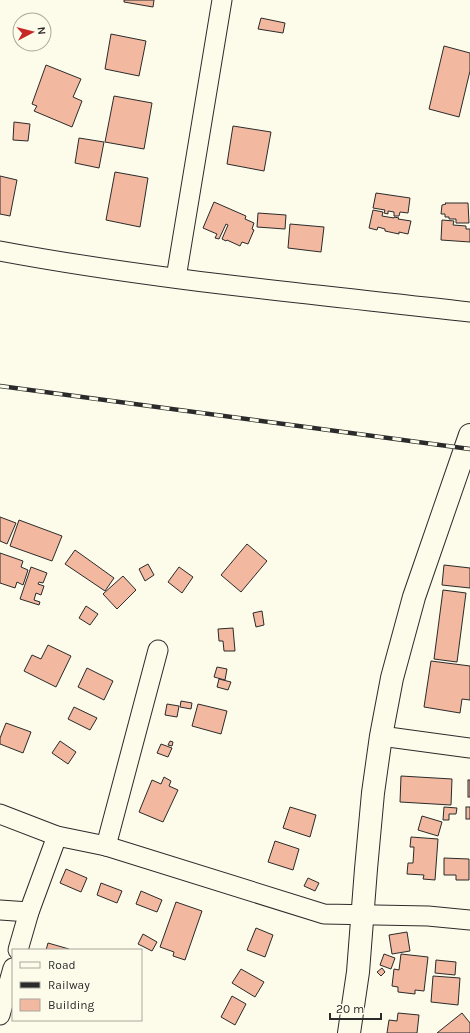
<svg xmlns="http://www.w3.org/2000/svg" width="470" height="1033" viewBox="0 0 470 1033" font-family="Karla,sans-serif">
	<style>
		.building { fill: #f2b8a0; stroke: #2b2b2b }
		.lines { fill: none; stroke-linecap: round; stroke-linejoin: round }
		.minor-casing { stroke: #2b2b2b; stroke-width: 21 }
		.major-casing { stroke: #2b2b2b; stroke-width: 24 }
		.minor { stroke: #fdfbea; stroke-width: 19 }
		.major { stroke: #fdfbea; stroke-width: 22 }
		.rail-casing { stroke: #2b2b2b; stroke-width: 4.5 }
		.rail { stroke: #fdfbea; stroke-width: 3; stroke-dasharray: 9; stroke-linecap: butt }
	</style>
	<rect width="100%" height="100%" fill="#fdfbea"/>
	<g class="building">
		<polygon points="124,0 154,0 153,7 124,2"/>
		<polygon points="261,18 285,23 283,33 258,29"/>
		<polygon points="111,34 146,41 139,76 105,69"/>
		<polygon points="444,46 470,53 470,71 459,117 429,109"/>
		<polygon points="46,65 81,79 73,97 82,101 72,127 34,111 37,106 32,104"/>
		<polygon points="114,96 152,103 144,149 105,142"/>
		<polygon points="14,122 30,124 28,141 13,140"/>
		<polygon points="233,126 271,132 264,171 227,164"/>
		<polygon points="79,138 104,142 99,168 75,163"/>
		<polygon points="115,172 148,178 140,227 106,220"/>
		<polygon points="0,176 17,180 10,216 0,214"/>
		<polygon points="376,193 410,198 408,213 400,212 399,216 394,216 394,212 388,211 388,214 384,213 385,210 373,208"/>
		<polygon points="214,202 246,216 245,219 254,223 252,229 254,230 248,244 242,242 240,246 227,240 226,241 222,239 228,225 226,224 219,239 215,238 217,234 203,228"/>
		<polygon points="445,203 468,203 469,223 456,223 456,219 449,219 449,217 445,217 445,214 441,214 442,205 446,204"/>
		<polygon points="373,210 383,212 382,216 394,218 394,217 399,218 398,219 411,221 408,234 399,232 399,234 385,231 385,229 378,227 377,230 369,228"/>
		<polygon points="258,213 286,215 285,229 257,227"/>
		<polygon points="442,220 454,221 453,225 466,226 466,229 470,229 470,242 441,240"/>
		<polygon points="290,224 324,227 321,252 288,248"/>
		<polygon points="0,517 16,523 7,544 0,541"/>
		<polygon points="19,520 62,536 52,561 10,546"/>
		<polygon points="247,544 267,561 241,592 221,575"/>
		<polygon points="75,550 114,578 105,591 65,564"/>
		<polygon points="0,553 23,561 21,567 28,570 23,585 17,582 15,588 0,583"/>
		<polygon points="148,564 154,575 145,581 139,569"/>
		<polygon points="444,565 470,568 470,588 442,585"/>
		<polygon points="31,567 47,573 43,583 39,582 38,584 44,586 41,595 36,593 34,600 40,602 39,605 20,599"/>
		<polygon points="179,567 193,577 182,593 168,582"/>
		<polygon points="123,576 136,590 117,609 103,594"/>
		<polygon points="443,590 466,593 457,662 434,659"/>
		<polygon points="86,606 98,614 90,625 79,618"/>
		<polygon points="262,611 264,625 256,627 253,613"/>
		<polygon points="233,628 235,651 224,651 223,641 219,641 218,629"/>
		<polygon points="48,645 71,656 56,687 24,671 32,655 41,659"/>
		<polygon points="431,661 470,666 470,700 462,699 460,713 424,707"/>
		<polygon points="217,667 227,669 225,680 214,677"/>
		<polygon points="87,668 113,681 104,700 78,687"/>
		<polygon points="219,679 231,682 228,690 217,687"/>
		<polygon points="181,701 192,703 191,709 180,707"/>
		<polygon points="167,704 179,706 177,717 165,715"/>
		<polygon points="198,704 227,711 221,734 192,726"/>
		<polygon points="74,707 97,718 90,730 68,719"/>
		<polygon points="6,723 31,732 23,753 0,744 0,738"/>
		<polygon points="60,741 76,752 68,764 52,753"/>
		<polygon points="170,741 173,742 172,746 168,745"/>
		<polygon points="161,744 172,748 168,757 157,753"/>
		<polygon points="401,776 452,779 451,805 400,802"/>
		<polygon points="164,777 171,781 169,786 178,790 163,822 139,812 152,780 161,784"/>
		<rect x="468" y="780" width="2" height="17"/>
		<polygon points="290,807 316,815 310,837 283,828"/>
		<polygon points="444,807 457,808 456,814 449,814 449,820 443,820"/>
		<rect x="466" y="807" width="4" height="12"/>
		<polygon points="422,816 442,822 438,836 418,830"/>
		<polygon points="411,837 438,839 435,880 423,879 424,875 407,874 408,863 413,863 414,847 410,847"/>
		<polygon points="275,841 299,849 293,870 268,862"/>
		<polygon points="444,858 469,859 469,880 456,880 456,875 444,875"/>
		<polygon points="66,869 87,878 81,892 60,883"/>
		<polygon points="308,878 319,883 315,891 304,886"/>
		<polygon points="101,883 122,891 117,903 97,895"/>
		<polygon points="141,891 162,900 157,912 136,904"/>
		<polygon points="176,902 202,911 185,960 173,956 174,952 160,947"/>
		<polygon points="256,928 273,935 265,957 247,950"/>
		<polygon points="407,932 410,951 392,954 389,935"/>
		<polygon points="143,934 157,942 152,951 138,944"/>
		<polygon points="48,943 69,949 69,950 46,950"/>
		<polygon points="384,954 395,958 391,969 380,965"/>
		<polygon points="401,954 428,957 424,991 415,990 415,994 398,992 398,987 392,986 394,969 399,970"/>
		<polygon points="436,960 456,962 455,975 435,973"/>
		<polygon points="382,968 385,972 381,976 377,972"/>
		<polygon points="241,969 264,982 255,997 232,983"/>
		<polygon points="433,976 460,978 458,1005 431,1002"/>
		<polygon points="232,996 246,1004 235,1025 221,1017"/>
		<polygon points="398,1013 419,1015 417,1033 387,1033 389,1020 397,1021"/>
		<polygon points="462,1013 470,1023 470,1033 437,1033"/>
	</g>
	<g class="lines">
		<g class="minor-casing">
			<g id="minor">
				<path d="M0 251C155 280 313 294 470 312"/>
				<polyline points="176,278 222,0"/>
				<polyline points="381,736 470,748"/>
				<polyline points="0,814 57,836 106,846 324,914 428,916 470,920"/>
				<polyline points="106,846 158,650"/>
				<polyline points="0,910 29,912"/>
				<polyline points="18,950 29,912 57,836"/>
				<polyline points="0,1015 13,968"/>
			</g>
		</g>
		<g class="major-casing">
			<polyline id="major" points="349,1033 358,972 366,869 373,793 381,736 392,678 414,597 470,435"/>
		</g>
		<use href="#minor" class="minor"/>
		<use href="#major" class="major"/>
		<g class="rail-casing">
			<polyline id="rail" points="0,386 470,449"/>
		</g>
		<use href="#rail" class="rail"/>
	</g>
	<rect x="12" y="949" width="130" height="72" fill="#fdfbea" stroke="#a9a89e"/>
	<rect x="20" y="962" width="20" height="6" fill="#fdfbea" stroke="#a9a89e"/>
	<text x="48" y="969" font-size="12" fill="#2b2b2b">Road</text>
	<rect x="20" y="982" width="20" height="6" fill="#2b2b2b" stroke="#a9a89e"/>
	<text x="48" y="989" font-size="12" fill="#2b2b2b">Railway</text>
	<rect x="20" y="999" width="20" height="12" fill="#f2b8a0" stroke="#a9a89e"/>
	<text x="48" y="1009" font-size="12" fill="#2b2b2b">Building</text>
	<g transform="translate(32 32) rotate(83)"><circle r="19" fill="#fdfbea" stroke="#a9a89e"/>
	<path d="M0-3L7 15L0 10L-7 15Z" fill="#c62828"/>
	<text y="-6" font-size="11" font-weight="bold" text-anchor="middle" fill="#2b2b2b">N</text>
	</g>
	<path d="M330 1013v6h51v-6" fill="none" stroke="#2b2b2b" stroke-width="2"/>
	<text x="336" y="1013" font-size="12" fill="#2b2b2b" stroke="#fdfbea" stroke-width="3" paint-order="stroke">20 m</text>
</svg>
